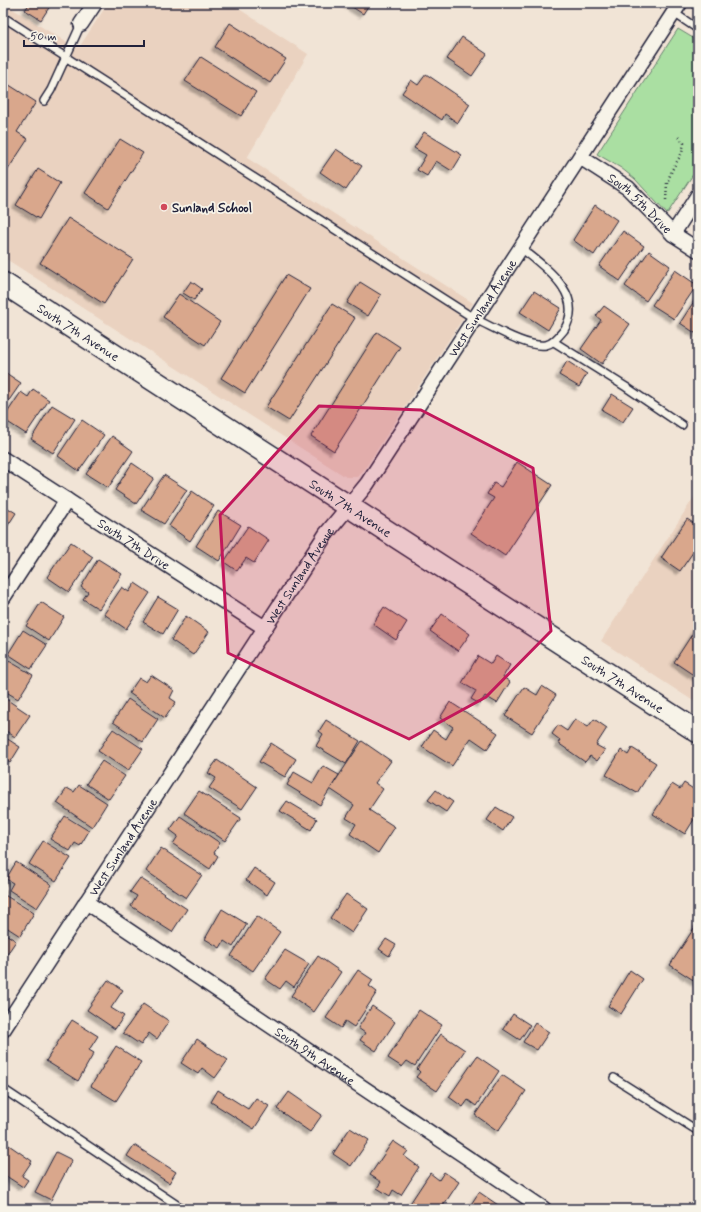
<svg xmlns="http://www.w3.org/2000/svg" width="701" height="1212" viewBox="0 0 701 1212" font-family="Mynerve,sans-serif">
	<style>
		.built { fill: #ead2c0 }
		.green { fill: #aadfa2; stroke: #66806e }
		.building { fill: #d9a78c; stroke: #22223b; filter: url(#shadow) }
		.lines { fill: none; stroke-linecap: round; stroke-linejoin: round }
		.lane-casing { stroke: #22223b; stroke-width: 10 }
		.street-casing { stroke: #22223b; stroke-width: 17 }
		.secondary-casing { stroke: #22223b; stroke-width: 24 }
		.path { stroke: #22223b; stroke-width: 2.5; stroke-dasharray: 1 3; stroke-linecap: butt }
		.lane { stroke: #f7f3e8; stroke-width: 7 }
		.street { stroke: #f7f3e8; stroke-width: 14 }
		.secondary { stroke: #f7f3e8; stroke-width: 21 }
		.marked { fill: #c2185b; fill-opacity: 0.2; stroke: #c2185b; stroke-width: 3; stroke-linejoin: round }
		.poi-dot { fill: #d1495b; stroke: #f7f3e8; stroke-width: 1.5 }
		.labels { text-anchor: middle; stroke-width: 3.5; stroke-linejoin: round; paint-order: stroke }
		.street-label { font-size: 13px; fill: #22223b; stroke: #f7f3e8 }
		.poi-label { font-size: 13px; font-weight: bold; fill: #22223b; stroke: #f7f3e8; text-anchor: start }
	</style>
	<defs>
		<filter id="shadow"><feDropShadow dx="-3.5" dy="3.5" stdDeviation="1" flood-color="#0004"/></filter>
	</defs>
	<rect width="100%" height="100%" fill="#f1e4d6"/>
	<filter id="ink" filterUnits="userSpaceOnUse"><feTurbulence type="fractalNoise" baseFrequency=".025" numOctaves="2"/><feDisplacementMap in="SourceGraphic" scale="8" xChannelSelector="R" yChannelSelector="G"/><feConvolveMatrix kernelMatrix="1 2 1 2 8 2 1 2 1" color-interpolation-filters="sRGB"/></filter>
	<g filter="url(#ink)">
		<g class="built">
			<polygon points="3,3 66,42 80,46 108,3 230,3 308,54 247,158 473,303 364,470 357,477 346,477 3,257"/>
			<polygon points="698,491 698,704 601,641"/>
		</g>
		<polygon class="green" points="678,29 698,41 698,167 667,214 635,179 621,168 597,154"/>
		<g class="building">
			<polygon points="30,3 52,3 41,20 25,10"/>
			<polygon points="346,3 370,3 363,14"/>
			<polygon points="230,23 286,59 270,83 215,47"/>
			<polygon points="462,37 487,54 472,76 447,59"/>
			<polygon points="201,57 256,92 241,116 185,81"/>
			<polygon points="426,74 470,104 458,123 445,114 442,120 402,93 411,80 418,85"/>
			<polygon points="3,81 36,102 17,132 28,139 3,177"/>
			<polygon points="424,132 462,155 452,171 436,161 427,176 417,170 426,155 414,148"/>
			<polygon points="120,139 143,153 108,208 85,193"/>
			<polygon points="336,149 362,166 346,190 320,172"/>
			<polygon points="38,169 60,183 39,219 16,205"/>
			<polygon points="595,205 617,220 594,255 573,240"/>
			<polygon points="68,218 133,259 104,304 40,263"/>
			<polygon points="623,231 644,246 620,281 599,266"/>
			<polygon points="649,251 670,266 646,301 625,286"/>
			<polygon points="675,270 697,285 674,319 652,305"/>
			<polygon points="286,275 310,289 245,393 221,378"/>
			<polygon points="191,281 202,289 194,300 183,293"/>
			<polygon points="360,282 381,295 368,316 347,303"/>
			<polygon points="534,291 561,308 548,330 520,312"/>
			<polygon points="179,294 220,322 205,345 163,317"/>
			<polygon points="698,295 698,335 680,323"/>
			<polygon points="332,304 355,318 289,421 266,407"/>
			<polygon points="604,306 630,324 602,364 581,349 601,320 596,316"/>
			<polygon points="377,332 400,347 334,451 311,436"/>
			<polygon points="567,361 587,374 579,387 559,375"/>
			<polygon points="3,371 21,383 3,409"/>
			<polygon points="33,389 49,400 26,434 3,419 21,392 28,397"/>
			<polygon points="612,394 633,407 623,422 602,410"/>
			<polygon points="52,405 75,419 53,453 31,439"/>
			<polygon points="82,420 104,435 79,471 58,456"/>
			<polygon points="112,436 133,451 108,488 86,474"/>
			<polygon points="517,462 552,485 505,556 471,533 494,498 487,494 494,483 501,487"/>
			<polygon points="132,463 154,478 136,504 115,490"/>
			<polygon points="164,475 187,490 164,524 141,510"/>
			<polygon points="192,491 214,506 190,541 169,526"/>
			<polygon points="3,505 16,513 3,533"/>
			<polygon points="218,511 241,525 219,561 196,546"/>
			<polygon points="687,519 698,526 698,545 680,571 661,558"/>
			<polygon points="248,526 269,540 254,563 246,558 237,571 224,562"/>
			<polygon points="71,542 93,557 69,592 47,577"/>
			<polygon points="98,559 122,574 99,609 83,599 88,592 81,587"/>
			<polygon points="135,583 150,593 126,629 104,614 122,587 129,592"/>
			<polygon points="158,597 178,609 163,634 143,622"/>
			<polygon points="41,602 64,617 49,641 26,626"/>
			<polygon points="384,607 407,622 396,640 373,624"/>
			<polygon points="442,614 470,634 458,651 430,631"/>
			<polygon points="186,616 209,632 193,655 171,640"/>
			<polygon points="698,625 698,678 674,662"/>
			<polygon points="23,630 47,645 31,669 8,654"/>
			<polygon points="478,656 491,664 496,656 510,665 503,677 510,682 497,703 485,696 480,704 471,699 476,691 462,683"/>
			<polygon points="9,661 33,675 18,699 3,690 3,671"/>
			<polygon points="151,675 174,690 170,698 176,702 165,718 129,693 139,678 146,682"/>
			<polygon points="542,686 556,695 532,733 505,716 524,687 537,695"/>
			<polygon points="3,697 30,715 15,737 3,729"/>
			<polygon points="128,699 158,719 143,742 113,722"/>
			<polygon points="450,702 498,733 487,749 471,738 452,766 422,747 433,730 446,739 453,727 440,718"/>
			<polygon points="575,719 588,727 594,719 607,728 596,745 605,750 597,761 590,756 585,762 558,743 560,740 552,734 558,725 567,731"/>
			<polygon points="326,720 360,741 346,764 316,746 323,734 319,731"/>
			<polygon points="113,729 143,749 128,771 98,751"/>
			<polygon points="3,736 20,747 10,763 3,758"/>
			<polygon points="362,741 391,761 375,783 383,789 369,810 395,827 378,853 350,834 356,824 346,818 354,805 330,789"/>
			<polygon points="271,743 296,759 285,777 259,762"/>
			<polygon points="632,748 656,763 637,793 606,775 621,750 628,755"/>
			<polygon points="217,760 257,787 242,809 209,788 216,778 208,773"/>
			<polygon points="102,761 125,776 109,799 86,784"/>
			<polygon points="323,766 339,775 320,805 287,785 294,772 313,783"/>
			<polygon points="684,783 698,792 698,813 685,834 653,814 672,784 680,789"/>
			<polygon points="79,785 107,803 92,827 57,803 67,788 74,792"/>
			<polygon points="436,790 453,802 446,812 428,800"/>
			<polygon points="199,791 241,818 225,841 184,813"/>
			<polygon points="287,801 317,819 311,830 280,811"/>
			<polygon points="496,807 512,817 503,831 487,820"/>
			<polygon points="65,816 89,831 80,846 75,843 70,851 50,839"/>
			<polygon points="180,816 220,843 214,853 218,856 210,869 173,844 178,836 170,830"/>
			<polygon points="43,841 71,858 56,881 29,864"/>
			<polygon points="161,848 202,875 186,898 146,871"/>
			<polygon points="16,862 52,885 37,908 9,890 13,883 6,879"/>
			<polygon points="254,868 275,882 267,895 246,880"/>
			<polygon points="140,878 187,909 172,932 131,906 137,896 130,892"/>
			<polygon points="3,894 34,913 20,936 3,925"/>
			<polygon points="346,894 368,909 352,933 330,918"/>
			<polygon points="222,909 247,924 233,947 224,941 220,948 205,939"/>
			<polygon points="257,916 280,932 253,971 231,956"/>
			<polygon points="698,922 698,983 670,965"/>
			<polygon points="3,932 16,941 3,960"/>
			<polygon points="386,939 396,945 389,956 379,949"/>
			<polygon points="285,950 309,964 294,987 286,981 280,989 265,979"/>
			<polygon points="318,956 341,972 314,1012 291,996"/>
			<polygon points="358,970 373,980 369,986 377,992 354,1027 345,1021 341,1028 326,1018"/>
			<polygon points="630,970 643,979 621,1014 608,1006"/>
			<polygon points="108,980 123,990 111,1008 124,1016 115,1029 87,1010"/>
			<polygon points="143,1004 169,1021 157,1039 149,1033 141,1045 123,1033"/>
			<polygon points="372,1006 395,1022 376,1051 360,1040 365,1033 358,1028"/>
			<polygon points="419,1010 442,1025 415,1066 407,1061 402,1067 388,1058"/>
			<polygon points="513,1014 530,1025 520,1040 503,1029"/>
			<polygon points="72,1020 98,1036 89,1050 94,1053 78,1081 46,1061"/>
			<polygon points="535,1023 549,1032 537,1050 523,1042"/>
			<polygon points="441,1034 465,1050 437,1091 416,1077 420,1072 417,1069"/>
			<polygon points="197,1039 228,1060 215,1078 202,1068 198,1074 181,1063"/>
			<polygon points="116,1046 141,1062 116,1101 91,1086"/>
			<polygon points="477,1056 499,1071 476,1106 468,1100 463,1107 449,1097"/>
			<polygon points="502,1075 526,1091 498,1131 475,1115"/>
			<polygon points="218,1090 248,1109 256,1098 269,1106 254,1129 211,1102"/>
			<polygon points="289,1092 322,1115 310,1132 277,1109"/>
			<polygon points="350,1128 369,1140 351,1166 333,1154"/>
			<polygon points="3,1141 32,1161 22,1176 28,1180 23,1187 3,1174"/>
			<polygon points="393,1141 408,1151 404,1156 419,1167 401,1195 393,1190 390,1196 377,1188 381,1182 370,1175"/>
			<polygon points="134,1145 176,1172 169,1183 127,1156"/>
			<polygon points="56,1152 72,1160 51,1200 35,1192"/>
			<polygon points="444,1172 459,1182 441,1209 407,1208 430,1173 439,1180"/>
			<polygon points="479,1192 501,1207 499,1209 468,1209"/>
		</g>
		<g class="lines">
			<g class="lane-casing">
				<g id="lane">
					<polyline points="674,13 698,29"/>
					<path d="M3 17 475 319C493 327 527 348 546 345 553 344 560 335 564 330 586 295 545 267 521 248"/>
					<polyline points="44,101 51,90 81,24"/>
					<polyline points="554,342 626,387 682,425"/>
					<polyline points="614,1078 698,1131"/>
					<polyline points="3,1089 183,1209"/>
				</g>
			</g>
			<g class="street-casing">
				<g id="street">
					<polyline points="81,24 95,3"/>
					<path id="s1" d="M580 157 628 188 673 234 698 250"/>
					<polyline points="673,234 698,195"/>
					<path id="s2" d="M3 459 265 628"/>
					<polyline points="3,598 67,500"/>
					<path id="s3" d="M86 902 544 1209"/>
					<path id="s4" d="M3 1030 326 534 367 484 680 3"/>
				</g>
			</g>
			<g class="secondary-casing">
				<g id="secondary">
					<path id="s5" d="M3 283 698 732"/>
				</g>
			</g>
			<polyline class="path" points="666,200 667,183 672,170 682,153 684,143 678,137"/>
			<use href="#lane" class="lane"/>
			<use href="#street" class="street"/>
			<use href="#secondary" class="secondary"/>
		</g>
	</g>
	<path class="marked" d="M319 406 421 410 533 468 551 631 486 697 409 739 228 653 220 515Z"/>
	<circle class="poi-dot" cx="164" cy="207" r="4"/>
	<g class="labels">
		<g class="street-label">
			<text dy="5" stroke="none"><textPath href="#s1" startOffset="76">South 5th Drive</textPath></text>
			<text dy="5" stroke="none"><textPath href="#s4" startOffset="867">West Sunland Avenue</textPath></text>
			<text dy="5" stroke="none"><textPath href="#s5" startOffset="90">South 7th Avenue</textPath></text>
			<text dy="5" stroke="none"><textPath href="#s5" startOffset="414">South 7th Avenue</textPath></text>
			<text dy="5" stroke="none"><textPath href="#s2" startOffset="156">South 7th Drive</textPath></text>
			<text dy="5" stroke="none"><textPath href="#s4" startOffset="543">West Sunland Avenue</textPath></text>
			<text dy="5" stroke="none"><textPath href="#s5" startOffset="738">South 7th Avenue</textPath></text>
			<text dy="5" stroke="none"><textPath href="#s4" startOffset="219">West Sunland Avenue</textPath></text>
			<text dy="5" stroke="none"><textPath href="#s3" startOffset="276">South 9th Avenue</textPath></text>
		</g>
		<g class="poi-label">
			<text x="172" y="212">Sunland School</text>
		</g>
	</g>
	<rect width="701" height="1212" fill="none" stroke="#f7f3e8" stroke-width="16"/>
	<rect x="8" y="8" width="685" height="1196" fill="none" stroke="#22223b" stroke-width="1.5" filter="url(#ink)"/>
	<path d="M24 40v6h120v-6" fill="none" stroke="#22223b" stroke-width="2"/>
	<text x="30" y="40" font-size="12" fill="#22223b" stroke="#f7f3e8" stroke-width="3" paint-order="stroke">50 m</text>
</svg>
